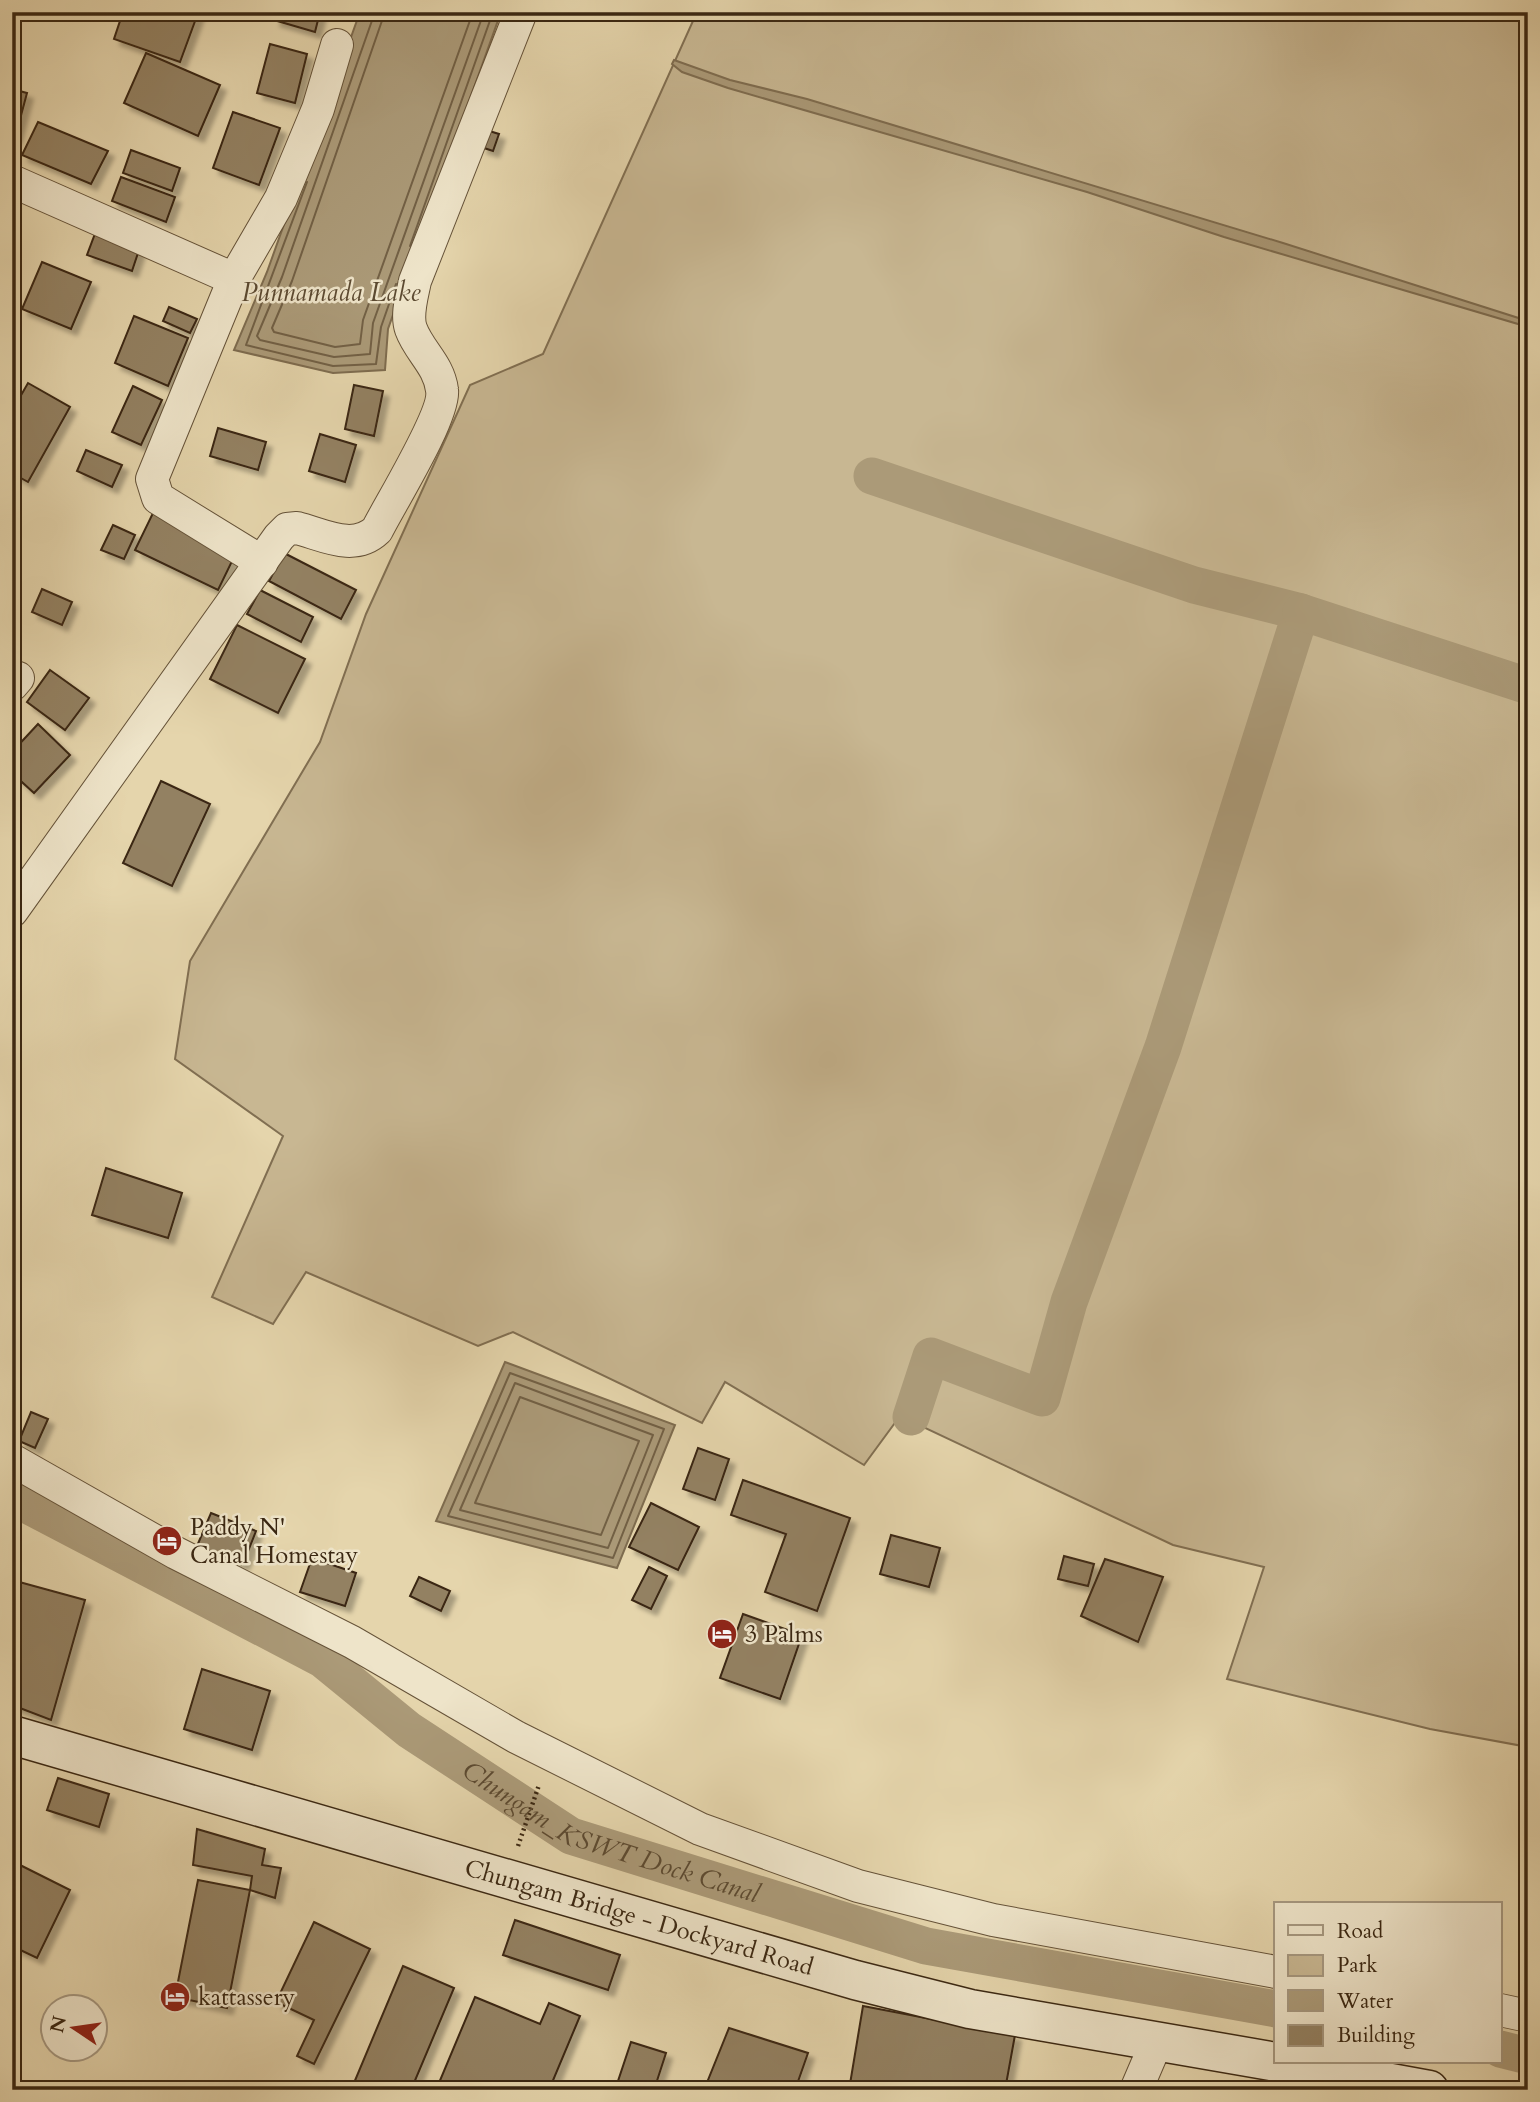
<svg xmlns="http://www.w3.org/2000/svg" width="1540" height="2102" viewBox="0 0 1540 2102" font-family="Cardo,serif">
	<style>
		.green { fill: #c8b792; stroke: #816f52; stroke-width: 2 }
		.water { fill: #ab9a78; stroke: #7e6c4f; stroke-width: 2 }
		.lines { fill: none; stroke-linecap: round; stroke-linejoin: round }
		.shore { stroke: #726045; stroke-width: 2 }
		.canal { stroke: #ab9a78; stroke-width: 37 }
		.building { fill: #938162; stroke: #3a2712; stroke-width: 2; filter: url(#shadow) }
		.minor-casing { stroke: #655238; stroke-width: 34 }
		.secondary-casing { stroke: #3a2712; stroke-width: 41 }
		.path { stroke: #3a2712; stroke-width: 4.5; stroke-dasharray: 2 3.5; stroke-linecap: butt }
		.minor { stroke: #eee4c9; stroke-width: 32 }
		.secondary { stroke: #eee4c9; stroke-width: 38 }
		.labels { text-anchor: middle; stroke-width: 5; stroke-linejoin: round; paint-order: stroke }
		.poi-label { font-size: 24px; fill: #3a2712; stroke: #eee4c9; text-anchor: start }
		.street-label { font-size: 24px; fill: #3a2712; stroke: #eee4c9 }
		.water-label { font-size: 26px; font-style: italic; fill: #5c4a31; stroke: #eee4c9 }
	</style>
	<defs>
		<filter id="shadow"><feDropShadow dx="6" dy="6" stdDeviation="2" flood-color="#0004"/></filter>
	</defs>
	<rect width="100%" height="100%" fill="#e5d5ac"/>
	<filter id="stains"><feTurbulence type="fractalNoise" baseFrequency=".00286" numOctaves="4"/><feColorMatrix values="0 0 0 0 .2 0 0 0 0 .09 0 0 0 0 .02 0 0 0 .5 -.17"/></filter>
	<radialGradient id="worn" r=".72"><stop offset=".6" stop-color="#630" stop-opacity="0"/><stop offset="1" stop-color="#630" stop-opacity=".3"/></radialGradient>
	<polygon class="green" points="697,12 1528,12 1528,1747 1430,1729 1227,1679 1264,1567 1173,1545 900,1416 864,1465 725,1382 702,1423 513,1332 478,1346 306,1272 273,1324 212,1297 283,1136 175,1059 190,961 320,742 366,614 470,385 543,354"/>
	<g class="water">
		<polygon points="360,12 501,12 388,329 385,370 333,373 234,350 267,272"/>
		<polygon points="674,60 730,80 807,99 1283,243 1528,321 1528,327 1224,237 1087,192 728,88 682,72 672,64"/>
		<polygon points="505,1362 675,1425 617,1568 436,1521"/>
	</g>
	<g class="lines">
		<g class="shore">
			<polyline points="375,12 282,277 257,336 260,340 334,357 370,354 373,323 484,12"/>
			<polyline points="385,12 292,281 272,328 274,332 335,347 360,344 363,320 473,12"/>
			<polyline points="307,182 246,345 333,366 376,364 381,327 396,284"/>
			<polyline points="410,246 493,12"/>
			<polygon points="510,1373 664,1429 613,1558 448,1516"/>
			<polygon points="515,1383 653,1435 608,1548 460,1510"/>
			<polygon points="520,1397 639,1441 601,1535 475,1503"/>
		</g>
		<g class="canal">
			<polyline points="872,476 1194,585 1301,612 1163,1047 1069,1302 1042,1398 931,1356 911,1417"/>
			<polyline points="1301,612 1528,686"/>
			<path id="s1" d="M12 1497 322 1659 409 1730 571 1836 926 1946 1276 2009"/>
			<polyline points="1500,2049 1528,2056"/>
		</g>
	</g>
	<g class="building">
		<polygon points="123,12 198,13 180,62 114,39"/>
		<polygon points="277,12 320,12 315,32 274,20"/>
		<polygon points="270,44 307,54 295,103 257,93"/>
		<polygon points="146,53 220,85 198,136 124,103"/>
		<polygon points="12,89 27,93 15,138 12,137"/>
		<polygon points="233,112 280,128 259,185 213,168"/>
		<polygon points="38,122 108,151 91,184 22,155"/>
		<polygon points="486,130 499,134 493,151 481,147"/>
		<polygon points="131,150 180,168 172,191 123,173"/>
		<polygon points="121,177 175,197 166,222 112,201"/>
		<polygon points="99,223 143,238 132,271 87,255"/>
		<polygon points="42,262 91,282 71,329 22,309"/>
		<polygon points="169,307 197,319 190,333 163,321"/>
		<polygon points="134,316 188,338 168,386 115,363"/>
		<polygon points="28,383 70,407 28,482 12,473 12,411"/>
		<polygon points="354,385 383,391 374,436 345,429"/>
		<polygon points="133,386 162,400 141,445 112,432"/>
		<polygon points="218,428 266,442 258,470 210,456"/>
		<polygon points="320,434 356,445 345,482 309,471"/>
		<polygon points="86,450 122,465 112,487 77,471"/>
		<polygon points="153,513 236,553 218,590 135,550"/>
		<polygon points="113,525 135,535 124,559 101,550"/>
		<polygon points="284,553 356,590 341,619 269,581"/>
		<polygon points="42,589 72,602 62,625 32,612"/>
		<polygon points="260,590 313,617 301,642 247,614"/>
		<polygon points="237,625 305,659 278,713 210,679"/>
		<polygon points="50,670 89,698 65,730 27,702"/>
		<polygon points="38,724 70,755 34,793 12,773 12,752"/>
		<polygon points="161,781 210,804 172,886 123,863"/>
		<polygon points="106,1168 182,1193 168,1238 92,1215"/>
		<polygon points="31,1412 48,1419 35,1448 19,1441"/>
		<polygon points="698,1448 729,1459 715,1500 683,1489"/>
		<polygon points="743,1480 850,1518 817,1611 765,1592 786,1534 731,1515"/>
		<polygon points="651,1503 699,1527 678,1570 629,1547"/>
		<polygon points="211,1513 256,1531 243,1564 197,1546"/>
		<polygon points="891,1535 940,1548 929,1587 880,1574"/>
		<polygon points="1064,1556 1094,1564 1088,1586 1058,1579"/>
		<polygon points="312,1558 356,1573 345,1606 300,1592"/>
		<polygon points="1105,1559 1163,1577 1138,1642 1081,1616"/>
		<polygon points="649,1567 667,1576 651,1609 632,1600"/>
		<polygon points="419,1577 450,1591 441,1611 410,1596"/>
		<polygon points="12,1580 85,1600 51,1720 12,1705"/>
		<polygon points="743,1614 802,1635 780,1699 720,1678"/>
		<polygon points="202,1669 270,1691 252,1750 184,1729"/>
		<polygon points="58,1778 109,1794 99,1827 47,1810"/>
		<polygon points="197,1829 265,1849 262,1865 281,1868 275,1898 250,1890 252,1876 193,1865"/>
		<polygon points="20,1865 70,1890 37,1958 12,1946 12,1881"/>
		<polygon points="198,1880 250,1890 227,2008 175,1997"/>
		<polygon points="515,1920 620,1955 608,1990 503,1955"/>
		<polygon points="314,1922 370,1949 314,2064 297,2056 314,2020 276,2002"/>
		<polygon points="403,1966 454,1988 411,2090 351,2090"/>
		<polygon points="475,1997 540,2024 549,2003 580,2016 549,2090 436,2090"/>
		<polygon points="863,2006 1015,2035 1005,2090 849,2090"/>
		<polygon points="729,2028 808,2053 795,2090 704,2090"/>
		<polygon points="631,2042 666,2053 654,2090 615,2090"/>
	</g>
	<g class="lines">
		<g class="minor-casing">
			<g id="minor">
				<polyline points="12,181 234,279"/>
				<polyline points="262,562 158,498 152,479 234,279 281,198 318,109 337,45"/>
				<polyline points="12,676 18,678 12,685"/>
				<path d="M12 911 279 537 287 529 297 528C324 535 354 552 377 530 390 504 446 414 442 390 439 365 419 351 411 329 406 315 412 296 415 281L521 12"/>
				<polyline points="12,1460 176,1553 352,1642 516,1737 700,1829 858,1886 993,1920 1276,1972"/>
				<polyline points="1500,2010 1528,2016"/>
				<polyline points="1136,2090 1157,2041"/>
			</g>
		</g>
		<g class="secondary-casing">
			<g id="secondary">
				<path id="s2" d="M12 1735 855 1980 970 2009 1276 2062"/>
				<polyline points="1276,2062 1429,2090"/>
			</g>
		</g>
		<polyline class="path" points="518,1846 539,1785"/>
		<use href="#minor" class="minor"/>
		<use href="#secondary" class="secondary"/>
	</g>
	<defs>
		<g id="hotel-disc" transform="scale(1.575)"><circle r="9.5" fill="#8f2418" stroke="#eee4c9"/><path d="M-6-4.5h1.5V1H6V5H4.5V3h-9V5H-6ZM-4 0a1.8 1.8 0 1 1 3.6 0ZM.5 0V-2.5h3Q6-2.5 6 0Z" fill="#fff"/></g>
	</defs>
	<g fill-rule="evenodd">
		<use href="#hotel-disc" x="167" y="1541"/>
		<use href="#hotel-disc" x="722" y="1634"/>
		<use href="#hotel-disc" x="175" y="1997"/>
	</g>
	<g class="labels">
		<g class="poi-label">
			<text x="190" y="1535">Paddy N'<tspan x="190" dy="28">Canal Homestay</tspan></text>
			<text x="745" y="1642">3 Palms</text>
			<text x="198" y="2005">kattassery</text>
		</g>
		<g class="street-label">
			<text dy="8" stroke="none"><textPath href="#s2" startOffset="653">Chungam Bridge - Dockyard Road</textPath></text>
		</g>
		<g class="water-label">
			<text x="331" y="301">Punnamada Lake</text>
			<text dy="9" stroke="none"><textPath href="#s1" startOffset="691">Chungam_KSWT Dock Canal</textPath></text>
		</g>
	</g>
	<rect width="1540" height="2102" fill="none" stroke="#e5d5ac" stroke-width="42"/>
	<rect x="14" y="14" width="1512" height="2074" fill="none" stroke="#3a2712" stroke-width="3.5"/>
	<rect x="21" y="21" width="1498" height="2060" fill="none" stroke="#3a2712" stroke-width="2"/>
	<rect x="1274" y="1902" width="228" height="161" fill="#eee4c9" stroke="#a69880" stroke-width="2"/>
	<rect x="1288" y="1925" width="35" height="10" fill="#eee4c9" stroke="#a69880" stroke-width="2"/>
	<text x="1337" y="1938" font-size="21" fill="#3a2712">Road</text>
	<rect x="1288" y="1955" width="35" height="21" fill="#c8b792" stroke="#a69880" stroke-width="2"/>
	<text x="1337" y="1972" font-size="21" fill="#3a2712">Park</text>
	<rect x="1288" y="1990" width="35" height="21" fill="#ab9a78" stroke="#a69880" stroke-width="2"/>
	<text x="1337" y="2008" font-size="21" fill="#3a2712">Water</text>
	<rect x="1288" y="2025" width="35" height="21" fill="#938162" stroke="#a69880" stroke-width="2"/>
	<text x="1337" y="2042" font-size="21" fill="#3a2712">Building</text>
	<g transform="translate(74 2028) rotate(283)"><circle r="33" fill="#eee4c9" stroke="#a69880" stroke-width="2"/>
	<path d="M0-5L12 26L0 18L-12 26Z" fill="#8f2418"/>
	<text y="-10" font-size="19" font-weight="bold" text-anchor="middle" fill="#3a2712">N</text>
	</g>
	<rect width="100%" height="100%" filter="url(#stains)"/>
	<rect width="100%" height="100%" fill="url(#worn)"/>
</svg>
